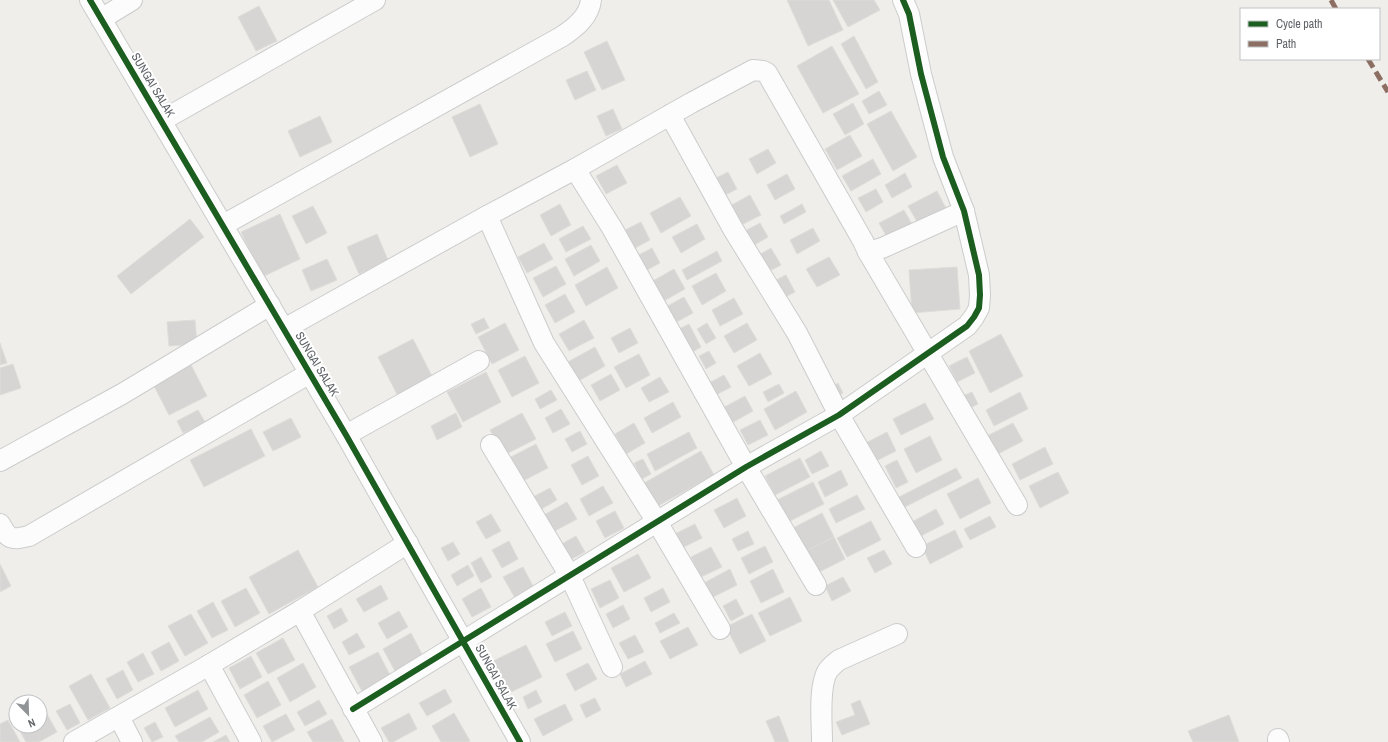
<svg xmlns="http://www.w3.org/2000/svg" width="1388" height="742" viewBox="0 0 1388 742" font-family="'Archivo Narrow',sans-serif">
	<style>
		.building { fill: #d6d5d3; stroke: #deddd9 }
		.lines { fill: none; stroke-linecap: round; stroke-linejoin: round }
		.minor-casing { stroke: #cbcccc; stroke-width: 22 }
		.minor { stroke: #fdfcfc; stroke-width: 20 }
		.quiet { stroke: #8d6e63; stroke-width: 5; stroke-dasharray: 10 5; stroke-linecap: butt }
		.cycleway-casing { stroke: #fff; stroke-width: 8 }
		.cycleway { stroke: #1b5e20; stroke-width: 6 }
		.labels { text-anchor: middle; stroke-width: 4; stroke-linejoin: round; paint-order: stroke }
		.street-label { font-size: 12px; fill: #5f6368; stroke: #fff }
	</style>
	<rect width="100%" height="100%" fill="#efeeea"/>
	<g class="building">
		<polygon points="787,0 829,0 843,30 808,46"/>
		<polygon points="833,0 874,0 880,10 848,27"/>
		<polygon points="259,6 277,41 256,51 238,17"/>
		<polygon points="854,36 878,82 866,89 841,44"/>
		<polygon points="607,41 625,80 602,90 584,52"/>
		<polygon points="832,46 859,94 823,113 797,66"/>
		<polygon points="587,71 596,90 575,100 566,80"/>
		<polygon points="879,91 887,105 869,114 862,101"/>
		<polygon points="853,103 864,124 845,135 833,114"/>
		<polygon points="480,104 498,144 470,157 452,117"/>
		<polygon points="613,109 622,129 606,136 597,116"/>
		<polygon points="891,111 917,157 893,171 867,124"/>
		<polygon points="320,116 332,142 300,157 288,131"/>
		<polygon points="850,135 862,156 837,170 825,149"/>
		<polygon points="768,149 776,163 757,174 749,159"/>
		<polygon points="873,159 881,174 851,191 842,176"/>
		<polygon points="617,165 627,183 606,194 596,176"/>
		<polygon points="728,172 737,189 723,196 714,179"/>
		<polygon points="905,173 912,187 892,198 885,185"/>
		<polygon points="787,174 795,189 775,200 767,185"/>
		<polygon points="876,189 883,202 866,212 858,198"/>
		<polygon points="937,191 947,210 919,225 908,206"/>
		<polygon points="750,195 761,215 739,226 728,207"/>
		<polygon points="680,197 691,216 661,233 650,213"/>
		<polygon points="560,204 571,225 551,236 540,215"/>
		<polygon points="802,204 806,212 784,224 780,216"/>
		<polygon points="313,206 327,233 306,244 292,216"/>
		<polygon points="904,210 913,226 888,239 879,223"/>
		<polygon points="280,214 300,259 262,277 241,232"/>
		<polygon points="190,219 204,237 131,294 117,276"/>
		<polygon points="641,222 650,240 635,248 625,230"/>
		<polygon points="760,223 768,237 751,247 743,232"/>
		<polygon points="697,224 705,239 681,253 672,237"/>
		<polygon points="583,226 591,239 566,252 559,239"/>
		<polygon points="813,228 820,241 797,254 790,240"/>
		<polygon points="377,234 388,260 359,274 347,247"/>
		<polygon points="544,243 553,259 527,273 518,257"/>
		<polygon points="591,245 600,261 574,276 565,259"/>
		<polygon points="652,248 660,263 643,272 635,257"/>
		<polygon points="771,248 781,265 766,273 757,256"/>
		<polygon points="717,251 722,261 687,280 682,270"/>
		<polygon points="829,257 840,275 817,287 806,269"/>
		<polygon points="327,259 337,280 311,291 302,270"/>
		<polygon points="556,266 566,284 543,297 533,278"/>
		<polygon points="607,267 618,288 586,306 575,285"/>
		<polygon points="957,267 960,309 912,313 909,270"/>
		<polygon points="674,269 685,289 662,302 651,282"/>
		<polygon points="716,273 726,291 702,305 692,286"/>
		<polygon points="786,275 795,292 781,299 772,282"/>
		<polygon points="565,294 575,312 555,323 545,305"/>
		<polygon points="684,297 693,313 673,324 664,308"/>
		<polygon points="734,298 743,314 720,326 712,310"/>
		<polygon points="484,318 489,328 476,334 471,324"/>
		<polygon points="195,320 197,344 169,346 167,322"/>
		<polygon points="584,320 594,338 569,351 559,334"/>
		<polygon points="505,323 519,350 492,364 478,337"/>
		<polygon points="707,323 716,338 706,344 697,329"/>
		<polygon points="747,323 757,340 734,353 724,336"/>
		<polygon points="689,324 701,347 686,356 673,332"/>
		<polygon points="630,328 638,343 619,353 611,338"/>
		<polygon points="1001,334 1023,376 990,393 969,351"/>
		<polygon points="413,339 434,380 399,398 378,357"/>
		<polygon points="0,343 7,363 0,365"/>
		<polygon points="595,347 605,366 575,383 564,364"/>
		<polygon points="709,351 716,363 706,369 699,356"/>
		<polygon points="760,353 772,374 749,386 737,366"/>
		<polygon points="639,354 650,375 626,388 614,367"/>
		<polygon points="525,356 539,383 512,397 498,370"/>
		<polygon points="967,357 975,373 957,382 949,366"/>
		<polygon points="13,364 21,388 0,395 0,368"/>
		<polygon points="191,365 207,396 169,415 153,384"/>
		<polygon points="486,372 501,402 463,422 447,392"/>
		<polygon points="611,374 620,390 600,401 591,385"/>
		<polygon points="724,375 731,387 716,395 709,383"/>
		<polygon points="660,377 669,392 649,402 641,388"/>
		<polygon points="838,383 843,393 836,397 831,387"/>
		<polygon points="779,384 784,393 768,402 763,392"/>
		<polygon points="551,390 557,400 540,409 535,399"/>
		<polygon points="796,391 807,412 775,430 764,409"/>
		<polygon points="972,392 978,404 966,410 960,397"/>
		<polygon points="1020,392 1028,409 994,426 986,410"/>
		<polygon points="745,396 753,411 728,425 719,410"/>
		<polygon points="673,402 681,417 652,433 644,418"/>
		<polygon points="925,403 934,419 901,435 893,419"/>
		<polygon points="561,409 570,424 553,433 545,418"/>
		<polygon points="198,410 205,422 183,433 177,421"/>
		<polygon points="456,413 462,427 437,440 431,426"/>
		<polygon points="522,413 536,439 504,455 490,430"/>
		<polygon points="291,418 301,437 273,451 263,432"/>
		<polygon points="760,420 768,435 748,445 740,430"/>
		<polygon points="634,423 645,443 626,454 615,434"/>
		<polygon points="1013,423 1023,441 996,455 987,436"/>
		<polygon points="251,429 265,456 204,487 190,460"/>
		<polygon points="580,431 587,444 572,452 565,439"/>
		<polygon points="689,432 697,448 655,471 647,454"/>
		<polygon points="887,432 896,451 870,464 860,446"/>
		<polygon points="930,436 942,460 916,473 904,449"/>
		<polygon points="536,444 548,468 519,483 507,459"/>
		<polygon points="1045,447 1053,464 1020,480 1012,464"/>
		<polygon points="701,451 714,475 656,507 644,483"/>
		<polygon points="821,451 829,466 812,474 805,460"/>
		<polygon points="588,456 599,476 582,485 571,465"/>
		<polygon points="800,458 810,477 775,495 765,476"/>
		<polygon points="643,459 651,474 642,479 634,463"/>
		<polygon points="897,460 908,482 896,488 885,466"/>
		<polygon points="956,468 962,478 897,511 891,501"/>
		<polygon points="841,470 848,485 825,497 818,482"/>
		<polygon points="1058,472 1069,493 1040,508 1029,486"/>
		<polygon points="978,478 991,503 960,519 947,494"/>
		<polygon points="813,482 824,504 786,523 775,501"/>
		<polygon points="603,486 613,503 589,516 580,499"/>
		<polygon points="550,488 557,500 538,511 531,498"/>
		<polygon points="857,495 865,509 836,523 829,509"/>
		<polygon points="737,498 746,516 724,528 714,510"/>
		<polygon points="567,502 577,519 551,533 542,516"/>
		<polygon points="936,509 944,524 917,538 910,523"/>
		<polygon points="615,511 624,528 605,538 596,521"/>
		<polygon points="822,513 834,537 803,553 791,529"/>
		<polygon points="491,514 501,531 486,539 476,522"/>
		<polygon points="990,516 996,527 970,540 964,529"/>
		<polygon points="871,521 881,540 847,557 837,538"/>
		<polygon points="695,524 702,538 678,550 671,536"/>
		<polygon points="955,530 963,547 930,564 922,546"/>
		<polygon points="748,531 754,544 738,551 732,539"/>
		<polygon points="576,536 585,552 566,562 558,546"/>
		<polygon points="834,537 845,559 817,573 806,551"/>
		<polygon points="509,541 518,559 502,568 492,550"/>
		<polygon points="453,542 460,554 448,561 441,548"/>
		<polygon points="765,546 773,562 749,574 741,558"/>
		<polygon points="711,547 722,567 701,577 691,557"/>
		<polygon points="298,550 318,587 269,614 249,577"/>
		<polygon points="884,550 892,564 875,573 867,558"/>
		<polygon points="638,554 651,578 624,592 611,568"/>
		<polygon points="481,557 492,577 481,583 471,563"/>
		<polygon points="0,564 11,586 0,592"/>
		<polygon points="468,565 474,576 457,586 451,575"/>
		<polygon points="523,567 534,588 515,598 503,577"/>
		<polygon points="730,569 737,585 709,599 702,584"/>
		<polygon points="773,569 784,592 761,603 750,581"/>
		<polygon points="843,577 851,591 832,601 825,586"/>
		<polygon points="610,580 619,598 600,608 591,589"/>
		<polygon points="381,585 388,599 364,612 356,599"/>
		<polygon points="246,588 260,613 235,627 221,601"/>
		<polygon points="481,588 491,607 472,617 462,599"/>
		<polygon points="663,588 670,602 651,612 644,598"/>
		<polygon points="790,597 802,621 770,636 758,613"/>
		<polygon points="736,599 744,614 731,621 723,606"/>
		<polygon points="213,602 228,630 212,638 197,611"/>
		<polygon points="623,605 630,619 613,628 606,614"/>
		<polygon points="341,608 348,621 334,629 327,616"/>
		<polygon points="399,611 408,627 387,639 378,623"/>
		<polygon points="565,612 572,626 552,636 545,622"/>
		<polygon points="674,613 680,623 660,633 655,623"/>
		<polygon points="191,614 208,643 185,656 168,626"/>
		<polygon points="752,614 766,641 740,654 726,627"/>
		<polygon points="688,627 698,645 670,659 660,641"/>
		<polygon points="573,631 582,649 555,662 546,644"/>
		<polygon points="357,633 365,647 349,655 342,642"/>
		<polygon points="411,633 423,656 395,671 383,649"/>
		<polygon points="635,635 644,652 628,659 619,643"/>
		<polygon points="283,638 295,660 268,674 256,653"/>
		<polygon points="169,642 179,661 161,671 151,652"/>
		<polygon points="526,645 542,677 509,693 493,661"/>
		<polygon points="378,652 391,677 363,693 349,667"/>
		<polygon points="143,653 154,674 138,682 127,662"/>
		<polygon points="251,656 262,677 240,689 229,668"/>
		<polygon points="645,661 652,674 626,687 620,674"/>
		<polygon points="303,663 316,687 290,702 277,678"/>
		<polygon points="588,663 597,679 575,691 566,674"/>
		<polygon points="123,670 133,690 117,699 106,679"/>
		<polygon points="91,674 110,708 88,720 69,686"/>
		<polygon points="268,681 281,705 257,718 244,695"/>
		<polygon points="445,689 452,702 427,716 419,703"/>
		<polygon points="198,690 208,709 175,727 165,708"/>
		<polygon points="536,690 542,702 528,709 523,697"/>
		<polygon points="38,698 57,732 39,742 26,742 17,726 40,726 40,702 31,702"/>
		<polygon points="595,698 601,710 586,718 580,705"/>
		<polygon points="319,700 327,714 305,726 297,712"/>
		<polygon points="860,700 870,724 842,735 836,722 855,715 851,704"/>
		<polygon points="70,704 80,723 67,730 56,711"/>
		<polygon points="565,704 573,720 543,736 534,719"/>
		<polygon points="16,710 16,724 10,713"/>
		<polygon points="409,713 417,729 393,742 389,742 381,728"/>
		<polygon points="454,713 470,741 468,742 441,742 432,726"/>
		<polygon points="286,714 295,730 272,742 263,726"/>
		<polygon points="1229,715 1239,742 1193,742 1188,731"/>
		<polygon points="779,716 789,742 775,742 766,721"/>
		<polygon points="210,717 219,732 202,742 179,742 175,736"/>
		<polygon points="332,719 344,742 313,742 307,732"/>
		<polygon points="8,720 20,742 0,742 0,724"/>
		<polygon points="155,722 163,737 152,742 144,728"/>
		<polygon points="226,735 230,742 213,742"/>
	</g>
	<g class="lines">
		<g class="minor-casing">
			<g id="minor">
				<polyline points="90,0 346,435 520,742"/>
				<polyline points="101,19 132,0"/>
				<polyline points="670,115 733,229 797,333 839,415 916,547"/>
				<polyline points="161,121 375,0"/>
				<polyline points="575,169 691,103 753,70 763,71 767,73 863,241 868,252 882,248 964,211"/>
				<polyline points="487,216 544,343 657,522 720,629"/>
				<path d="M223 225 561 37C575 28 589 17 591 0"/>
				<polyline points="868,252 1017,505"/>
				<polyline points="284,329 487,216 575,169 612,228 746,467 816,585"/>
				<polyline points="346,435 479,361"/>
				<polyline points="491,445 570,576 612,667"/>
				<polyline points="0,461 122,394 270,305"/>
				<path d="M0 524C9 540 11 540 29 536L310 373"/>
				<polyline points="300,611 372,742"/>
				<polyline points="209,665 251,742"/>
				<polyline points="353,709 746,467 839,415 967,326 974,317 979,308 980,295 979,275 964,211 943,157 921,74 909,14 903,0"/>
				<polyline points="119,717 132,742"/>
				<polyline points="1278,739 1279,742"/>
				<polyline points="74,742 209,665 300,611 408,543"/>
				<path d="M822 742C822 723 819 695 825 677 827 669 833 665 839 660L897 634"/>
			</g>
		</g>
		<use href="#minor" class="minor"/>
		<g class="quiet">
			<polyline points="1331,0 1336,9"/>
			<polyline points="1368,59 1388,92"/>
		</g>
		<g class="cycleway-casing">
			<g id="cycleway">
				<polyline points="90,0 346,435 520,742"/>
				<polyline points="353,709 746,467 839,415 967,326 974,317 979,308 980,295 979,275 964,211 943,157 921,74 909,14 903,0"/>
			</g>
		</g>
		<use href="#cycleway" class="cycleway"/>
	</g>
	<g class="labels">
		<g class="street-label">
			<text transform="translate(153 85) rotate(59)" y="4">SUNGAI SALAK</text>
			<text transform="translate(317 364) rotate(59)" y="4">SUNGAI SALAK</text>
			<text transform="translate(496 677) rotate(61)" y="4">SUNGAI SALAK</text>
		</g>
	</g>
	<rect x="1240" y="8" width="140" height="52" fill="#ffffff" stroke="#bfc1c3"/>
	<rect x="1248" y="21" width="20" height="6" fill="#1b5e20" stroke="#bfc1c3"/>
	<text x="1276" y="28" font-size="12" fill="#5f6368">Cycle path</text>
	<rect x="1248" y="41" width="20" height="6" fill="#8d6e63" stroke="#bfc1c3"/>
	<text x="1276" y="48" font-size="12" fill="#5f6368">Path</text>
	<g transform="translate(28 714) rotate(157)"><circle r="19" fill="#ffffff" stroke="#bfc1c3"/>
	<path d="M0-3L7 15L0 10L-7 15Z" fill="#919496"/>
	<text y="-6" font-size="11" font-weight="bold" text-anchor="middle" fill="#5f6368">N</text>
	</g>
</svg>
